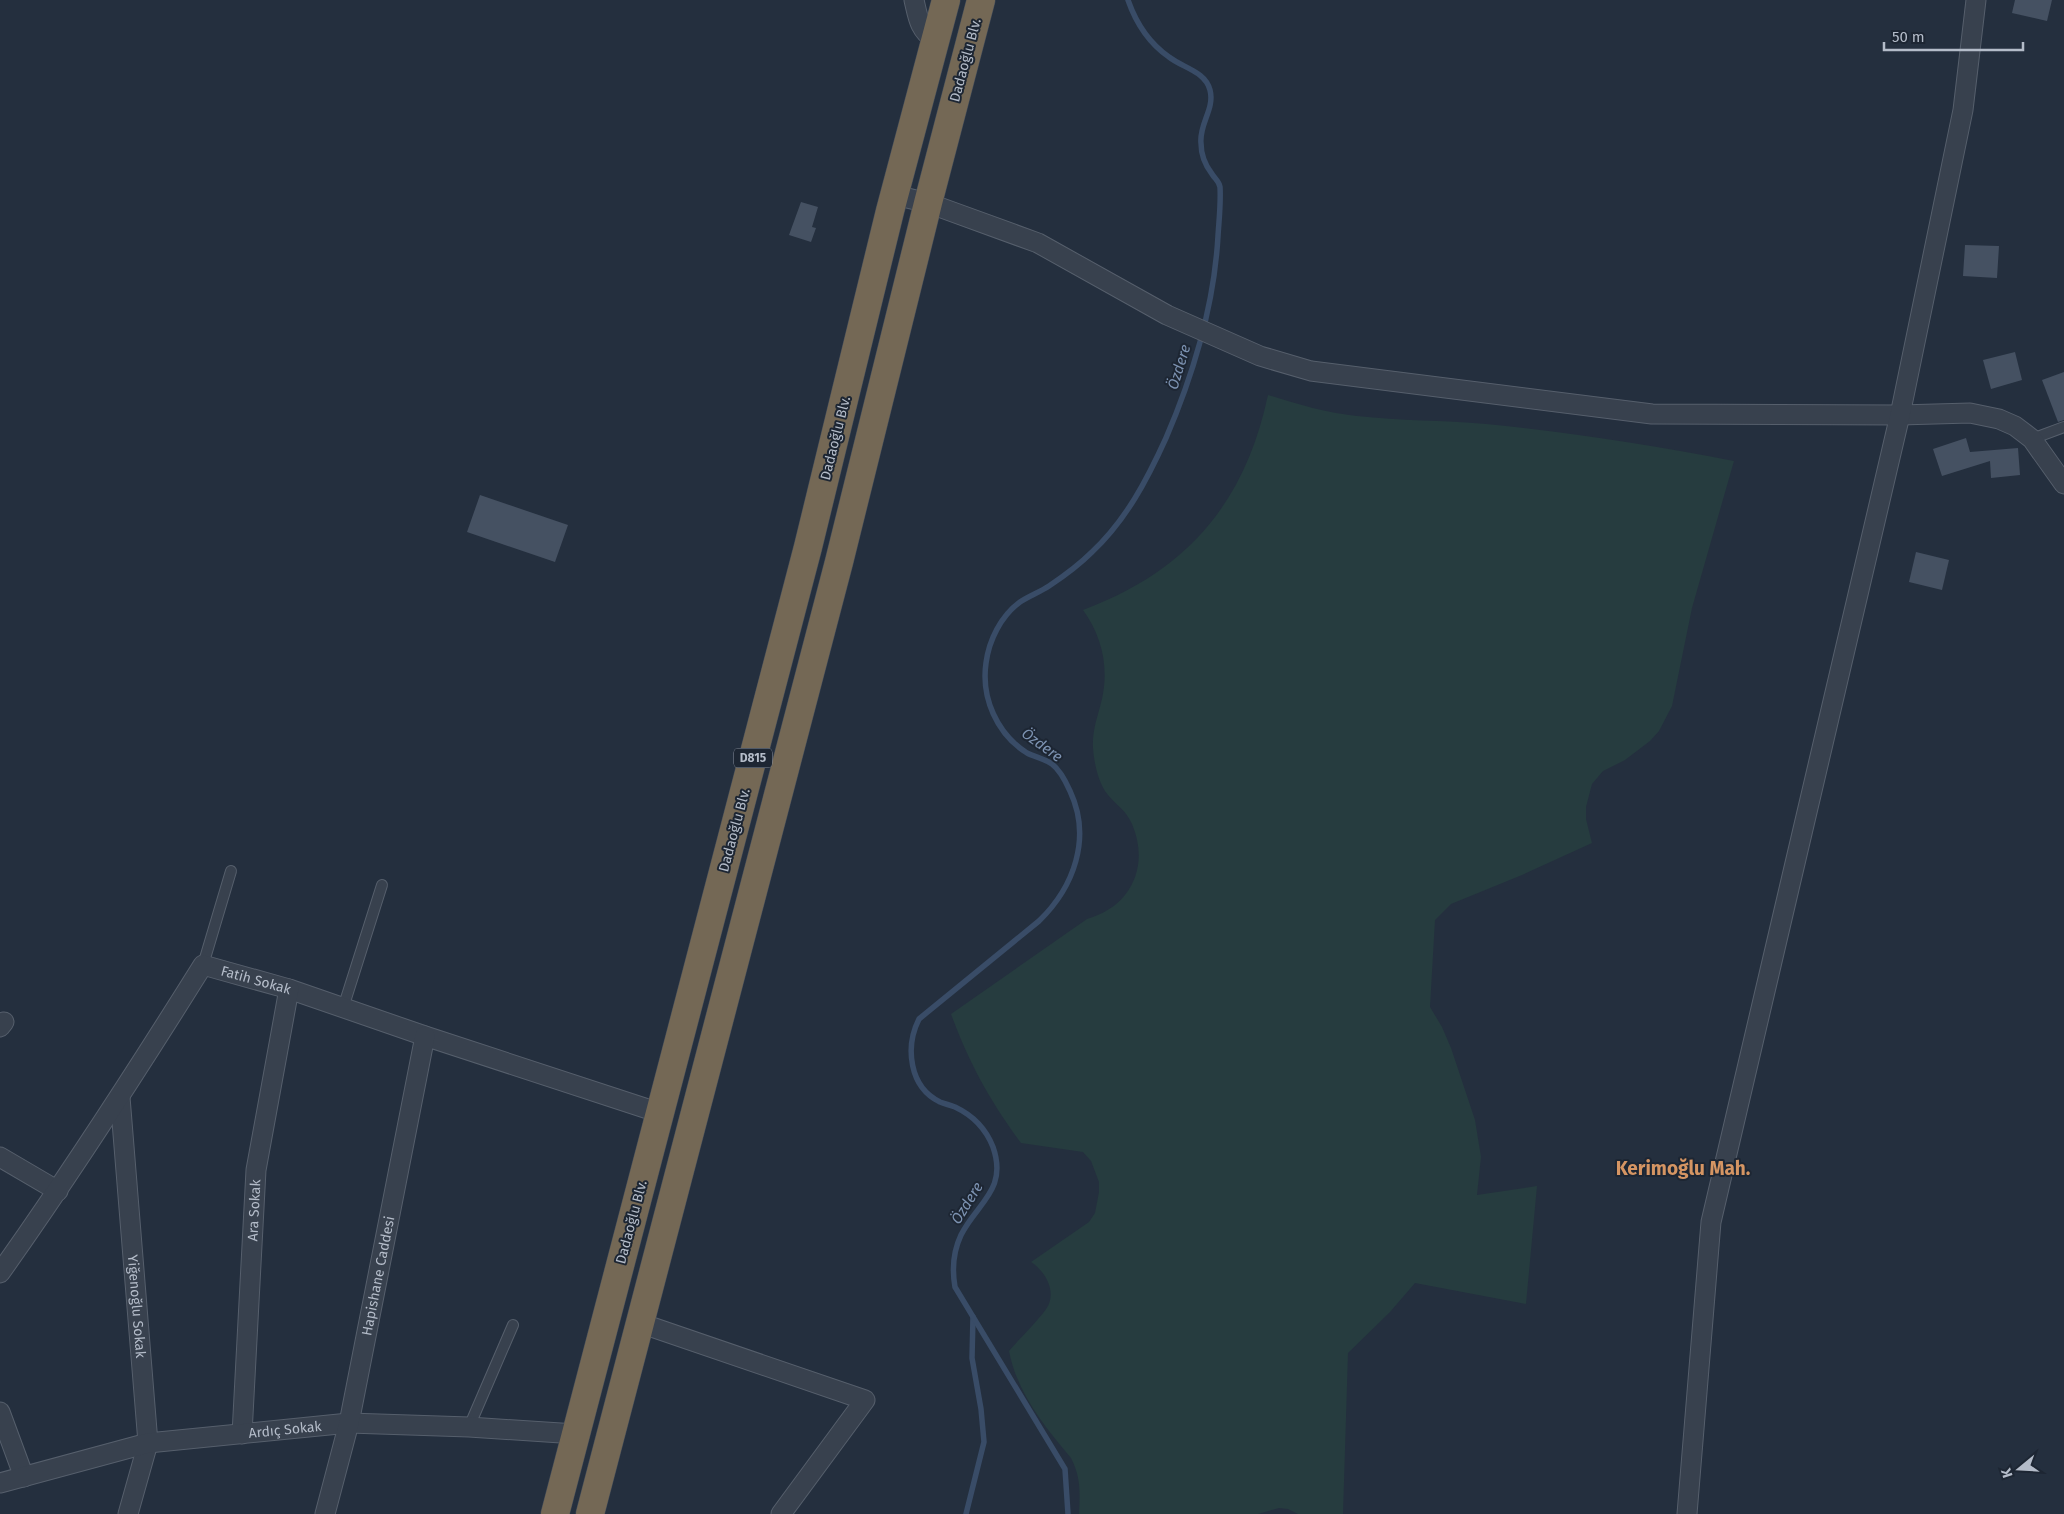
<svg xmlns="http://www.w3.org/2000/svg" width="2064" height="1514" viewBox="0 0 2064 1514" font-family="'Fira Sans',sans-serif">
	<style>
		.green { fill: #263c3f }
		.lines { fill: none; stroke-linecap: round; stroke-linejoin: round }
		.stream { stroke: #394c67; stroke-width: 5.5 }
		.building { fill: #455162 }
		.lane-casing { stroke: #565f6c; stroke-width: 12 }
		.street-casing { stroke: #565f6c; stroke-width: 21 }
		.highway-casing { stroke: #434c59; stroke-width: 29 }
		.lane { stroke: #38414e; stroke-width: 10 }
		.street { stroke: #38414e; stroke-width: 19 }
		.highway { stroke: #746855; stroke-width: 28 }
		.labels { text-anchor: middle; stroke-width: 4; stroke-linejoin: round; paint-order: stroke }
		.shield { fill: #1d2633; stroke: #878f9c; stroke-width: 1 }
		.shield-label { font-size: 12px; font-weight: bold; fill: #b4bcc9 }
		.street-label { font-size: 14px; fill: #b4bcc9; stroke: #1d2633 }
		.water-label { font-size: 15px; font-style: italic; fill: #7c92b1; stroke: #1d2633 }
		.district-label { font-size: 19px; font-weight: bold; fill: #d59563; stroke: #1d2633 }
	</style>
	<rect width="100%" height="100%" fill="#242f3e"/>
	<path class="green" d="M1268 395C1297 404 1326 413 1357 416 1400 421 1443 420 1486 424 1569 432 1652 445 1734 461L1692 608 1672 706 1659 731 1650 741 1625 760 1603 771 1592 784 1586 807V819L1592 843 1522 875 1451 904 1435 920 1430 1007 1442 1027 1451 1048 1475 1120 1481 1157 1477 1195 1537 1186 1526 1304 1415 1283 1390 1312 1348 1353 1343 1514H1298L1288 1509 1279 1508 1258 1514H1079C1080 1493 1081 1477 1071 1458 1044 1426 1017 1393 1009 1351 1019 1339 1041 1318 1048 1306 1056 1290 1045 1271 1031 1262L1089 1222 1095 1213 1099 1192V1182L1091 1161 1083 1152 1021 1143C990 1101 969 1063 951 1014L1087 919C1131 907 1150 866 1132 824 1126 810 1116 805 1108 795 1098 783 1094 762 1093 748 1092 730 1098 716 1102 699 1109 667 1102 636 1083 610 1187 571 1245 503 1268 395Z"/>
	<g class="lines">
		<g class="stream">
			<polyline points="966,1514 984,1442 981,1409 972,1358 973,1317"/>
			<path d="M1068 1514 1065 1469 955 1287C952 1270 953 1252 961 1235 977 1203 1008 1190 993 1147 986 1129 972 1115 955 1107 950 1105 945 1104 940 1102 909 1087 905 1047 919 1019L1039 921C1074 887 1092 838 1070 791 1066 782 1060 770 1052 764 1045 759 1035 757 1027 753 997 734 981 698 986 663 989 640 1001 616 1020 602 1029 596 1040 592 1049 586 1064 576 1079 565 1092 552 1126 520 1147 480 1166 438 1194 373 1214 307 1218 236 1219 220 1221 203 1220 187 1219 181 1215 179 1212 174 1205 165 1201 154 1201 143 1199 124 1215 109 1210 90 1205 71 1183 68 1169 57 1149 43 1136 23 1128 0"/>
		</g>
	</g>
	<g class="building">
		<polygon points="2015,0 2052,0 2047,21 2012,13"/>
		<polygon points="801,202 818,207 812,227 816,228 811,242 789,235"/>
		<polygon points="1965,245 1999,246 1997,278 1963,276"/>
		<polygon points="2015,352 2022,380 1991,389 1983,360"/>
		<polygon points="2064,372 2064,420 2058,422 2042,380"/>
		<polygon points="1966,438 1970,452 2018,448 2020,475 1991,478 1990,461 1942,476 1933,449"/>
		<polygon points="480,495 568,525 555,562 467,532"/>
		<polygon points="1916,552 1949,560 1942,590 1909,582"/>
	</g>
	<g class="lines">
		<g class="lane-casing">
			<g id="lane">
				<polyline points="2032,439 2064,427"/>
				<polyline points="203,965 231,871"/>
				<polyline points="343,1008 382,885"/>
				<polyline points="469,1427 513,1325"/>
			</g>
		</g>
		<g class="street-casing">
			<g id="street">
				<path d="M914 0C918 17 919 30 935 40"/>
				<polyline points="895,195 928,203 1038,243 1167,315 1260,356 1311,371 1652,414 1900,415 1970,413 1999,419 2015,426 2032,439 2064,484"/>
				<polyline points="0,1027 4,1022"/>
				<path id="s1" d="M120 1097 148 1443 128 1514"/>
				<polyline points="0,1157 58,1191"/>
				<path id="s2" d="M0 1273C71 1173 138 1069 203 965L289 989 425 1036 660 1113"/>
				<polyline points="640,1323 865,1400 781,1514"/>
				<polyline points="0,1412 24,1477"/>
				<path id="s3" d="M242 1434 256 1170 289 989"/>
				<path id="s4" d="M0 1483 148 1443 349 1423 469 1427 576 1434"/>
				<path id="s5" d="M325 1514 349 1423 425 1036"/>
				<polyline points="1687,1514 1711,1222 1900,415 1963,110 1976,0"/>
			</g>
		</g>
		<g class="highway-casing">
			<g id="highway">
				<polyline points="555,1514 808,547 890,211 946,0"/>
				<polyline points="590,1514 839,562 928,203 981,0"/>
			</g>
		</g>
		<use href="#lane" class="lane"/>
		<use href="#street" class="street"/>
		<use href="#highway" class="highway"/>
	</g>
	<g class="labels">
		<rect class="shield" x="734" y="748.5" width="38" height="19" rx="4"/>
		<g class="shield-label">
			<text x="753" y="762">D815</text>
		</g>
		<g class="street-label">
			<text transform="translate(965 60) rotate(-75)" y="5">Dadaoğlu Blv.</text>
			<text transform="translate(835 438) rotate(-76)" y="5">Dadaoğlu Blv.</text>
			<text transform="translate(734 830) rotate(-75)" y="5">Dadaoğlu Blv.</text>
			<text dy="5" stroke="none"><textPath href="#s2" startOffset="424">Fatih Sokak</textPath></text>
			<text dy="5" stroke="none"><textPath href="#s3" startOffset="224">Ara Sokak</textPath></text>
			<text transform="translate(631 1222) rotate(-75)" y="5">Dadaoğlu Blv.</text>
			<text dy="5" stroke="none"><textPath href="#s5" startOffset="244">Hapishane Caddesi</textPath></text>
			<text dy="5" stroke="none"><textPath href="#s1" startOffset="210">Yiğenoğlu Sokak</textPath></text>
			<text dy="5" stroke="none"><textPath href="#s4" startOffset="291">Ardıç Sokak</textPath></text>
		</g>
		<g class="water-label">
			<text transform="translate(1179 367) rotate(-73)" y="5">Özdere</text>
			<text transform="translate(1042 745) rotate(36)" y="5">Özdere</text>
			<text transform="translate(967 1203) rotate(-58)" y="5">Özdere</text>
		</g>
		<g class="district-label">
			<text x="1683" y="1175">Kerimoğlu Mah.</text>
		</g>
	</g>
	<g transform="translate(2019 1469) rotate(252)" stroke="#1d2633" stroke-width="4" paint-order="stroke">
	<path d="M0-4L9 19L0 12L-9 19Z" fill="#b4bcc9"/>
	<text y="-8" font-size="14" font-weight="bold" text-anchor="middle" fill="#b4bcc9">K</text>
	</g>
	<path d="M1884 42v8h139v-8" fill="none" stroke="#b4bcc9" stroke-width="2.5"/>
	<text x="1892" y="42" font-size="15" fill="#b4bcc9" stroke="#1d2633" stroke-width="4" paint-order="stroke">50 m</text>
</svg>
